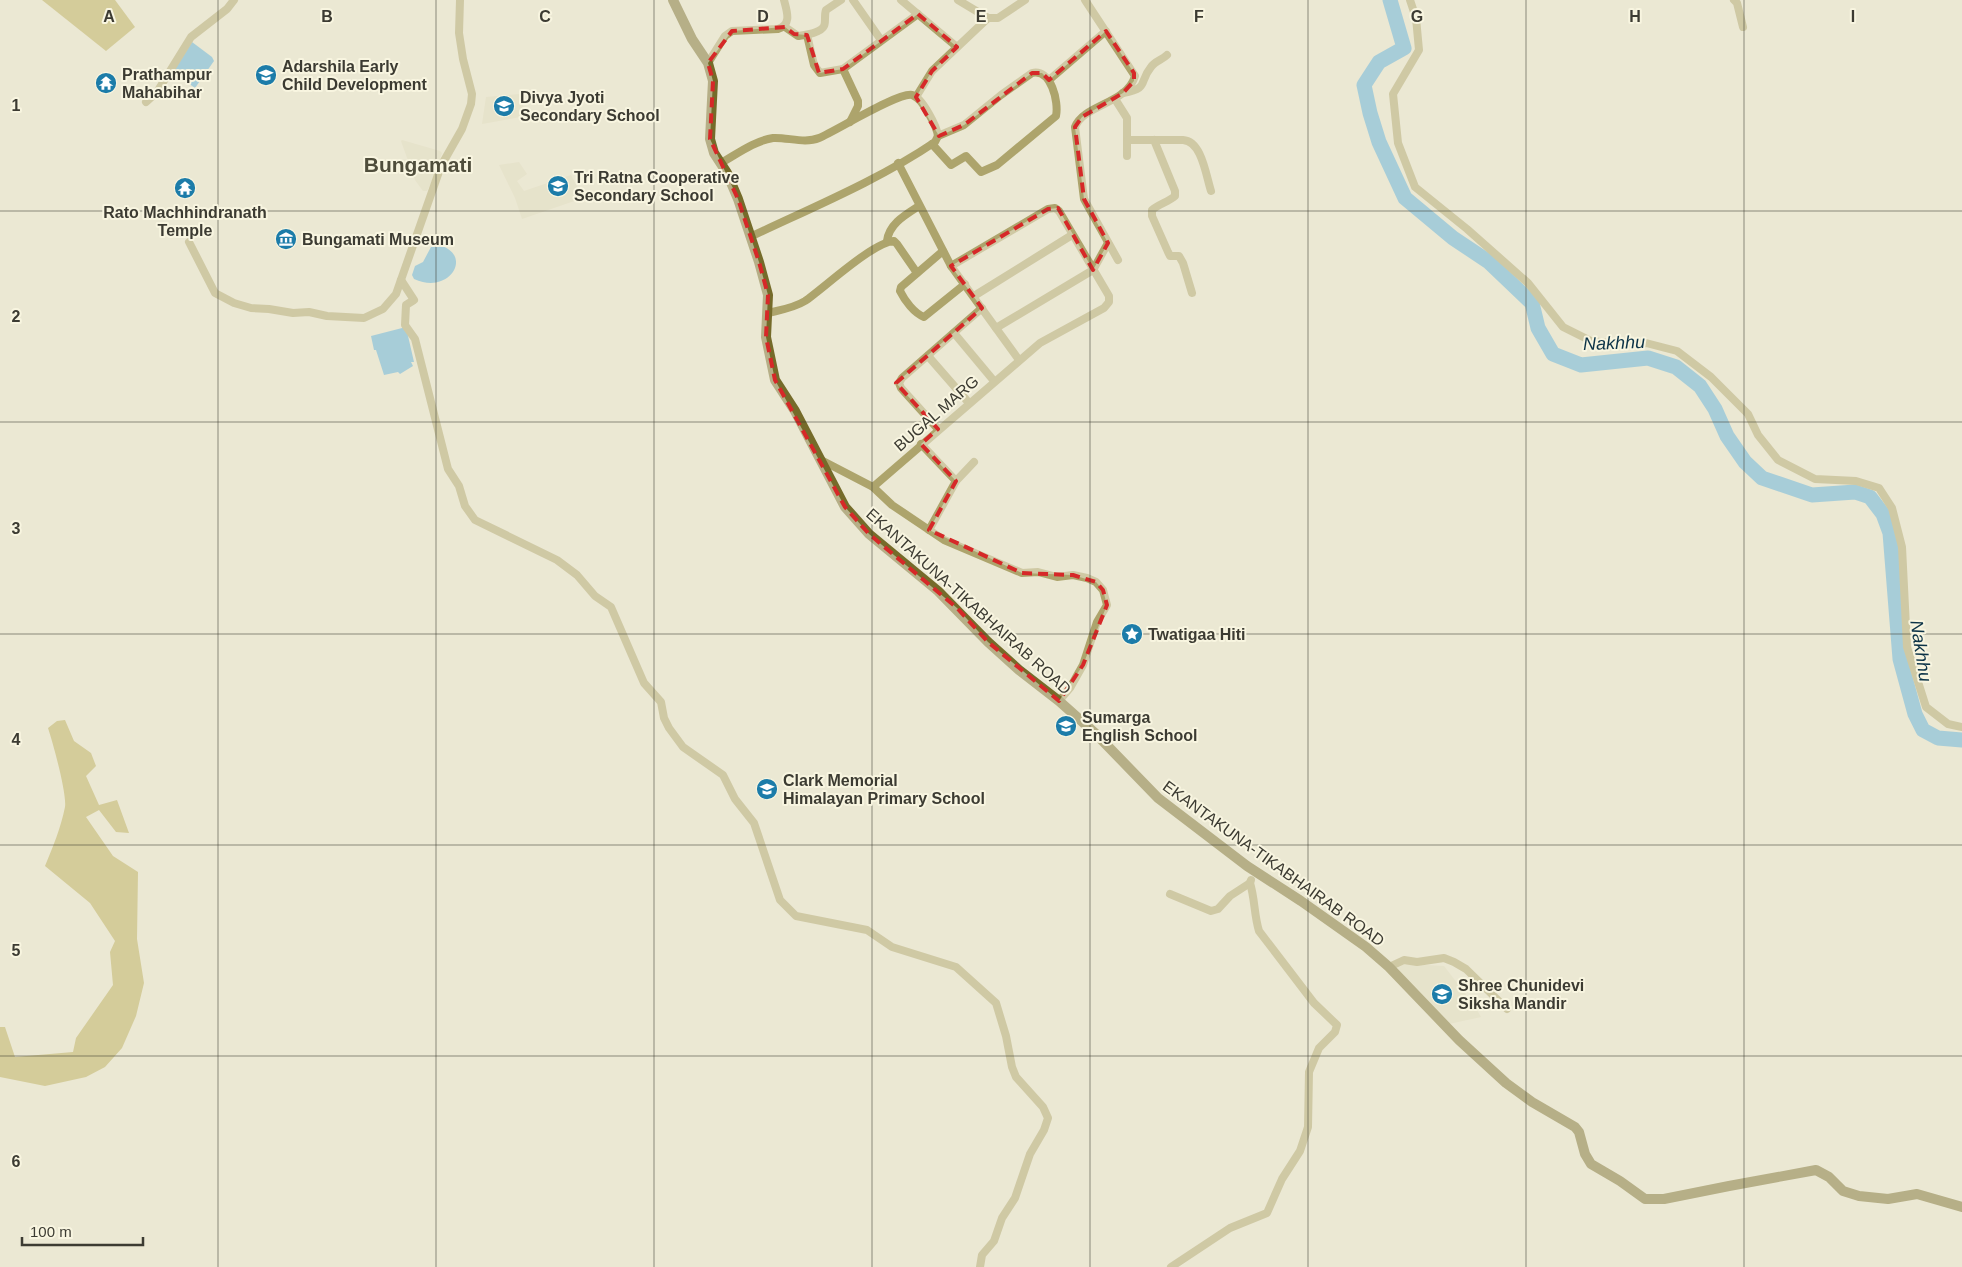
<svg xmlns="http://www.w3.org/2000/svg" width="1962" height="1267" viewBox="0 0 1962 1267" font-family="Helvetica,sans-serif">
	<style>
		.built { fill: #e1ddc0 }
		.forest { fill: #b8ab55 }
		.water { fill: #56aedd }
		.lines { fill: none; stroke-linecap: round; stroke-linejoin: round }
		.river { stroke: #56aedd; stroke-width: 15 }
		.minor { stroke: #ada46c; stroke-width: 8 }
		.major { stroke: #756b2a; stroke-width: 10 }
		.marked { fill: none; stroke: #d62828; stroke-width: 4; stroke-dasharray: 10 6; stroke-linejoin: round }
		.grid { fill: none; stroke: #3c3b32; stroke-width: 1; stroke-opacity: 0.55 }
		.labels { text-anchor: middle; stroke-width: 4; stroke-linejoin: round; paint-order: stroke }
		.poi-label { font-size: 16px; font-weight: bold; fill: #3c3b32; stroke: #f8f5e0; text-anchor: start }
		.street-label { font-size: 16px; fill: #3c3b32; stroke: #f8f5e0 }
		.water-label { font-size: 18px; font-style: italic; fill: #0c3347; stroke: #f8f5e0 }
		.district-label { font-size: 21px; font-weight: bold; fill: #4f4d3b; stroke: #f8f5e0 }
		.grid-label { font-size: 16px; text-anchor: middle; font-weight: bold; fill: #3c3b32; stroke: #f8f5e0; stroke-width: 4; stroke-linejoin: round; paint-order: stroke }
	</style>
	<rect width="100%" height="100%" fill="#ebe8d3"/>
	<g class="built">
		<polygon points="520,94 526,116 482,124 486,97"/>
		<polygon points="402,140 440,151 442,153 431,183 427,191 423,191 415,180 401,141"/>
		<polygon points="519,162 527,174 517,181 524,191 571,175 583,198 522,219 515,198 499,165"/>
		<polygon points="1408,964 1444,966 1474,1005 1481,1017 1449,1024 1406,983 1396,965"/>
	</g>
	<g class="forest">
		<polygon points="42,0 115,0 135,27 106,51"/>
		<path d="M65 720 74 741 91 753 96 766 86 776 99 805 117 800 129 833 116 832 99 810 86 817 113 856 138 872 137 939 144 983 136 1016 122 1048 105 1067 86 1077 45 1086 0 1077V1027H5L15 1057 73 1052 76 1038 113 985 110 952 115 941 90 903 45 866C53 847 61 827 65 807 67 794 53 743 48 728L57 721Z"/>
	</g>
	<g class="water">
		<polygon points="192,42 212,57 214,61 195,88 173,72"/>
		<path d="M438 245C474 253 451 296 414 279L412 275 415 266 423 262 431 247Z"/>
		<polygon points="406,327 414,362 411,362 413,366 400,374 398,372 384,375 376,350 374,350 371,336"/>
	</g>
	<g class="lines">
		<polyline class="river" points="1390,0 1404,48 1379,62 1364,85 1370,113 1379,142 1405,198 1453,238 1489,262 1532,303 1538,328 1553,354 1581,365 1648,358 1676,367 1700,386 1715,409 1727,436 1745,462 1762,478 1812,495 1855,492 1870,497 1883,514 1890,533 1900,659 1915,714 1923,730 1938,738 1962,740"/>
		<g class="minor">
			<polyline points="853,0 881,40"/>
			<polyline points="901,0 957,47"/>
			<polyline points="958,0 988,18 998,18 1025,0"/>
			<path d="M1085 0 1135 76C1127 104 1084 104 1075 127L1084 199 1118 260"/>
			<polyline points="1410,0 1416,18 1419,50 1393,94 1398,143 1415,187 1467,229 1528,283 1563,327 1591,341 1618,344 1646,343 1677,351 1711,377 1748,414 1758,435 1778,460 1815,479 1856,481 1879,488 1892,508 1902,547 1907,647 1926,707 1948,724 1962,727"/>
			<polyline points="1734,0 1737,3 1743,27"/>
			<path d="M785 27 798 36C804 35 821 33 824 26 826 22 824 15 826 10L841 0"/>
			<polyline points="807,35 814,65 820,73 843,69 918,14"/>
			<path d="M708 63 725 36 732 31 778 29C792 24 787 12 784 0"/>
			<polyline points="843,69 858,101 858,106 850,122"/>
			<polyline points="1049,80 1106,31"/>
			<path d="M1123 93C1150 88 1138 83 1151 67 1155 61 1162 60 1167 55"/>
			<polyline points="916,97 932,71 988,18"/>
			<polyline points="1115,99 1127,118 1127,156"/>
			<polyline points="146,102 157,92 191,37 227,9 234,0"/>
			<path d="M1128 140H1183C1202 141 1206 176 1211 191"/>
			<path d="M1154 140 1175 191V196C1168 202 1159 204 1152 210V216L1168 252 1170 256H1179L1183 263 1192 293"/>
			<path d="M932 144 951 165 966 156 981 172 997 165 1056 116C1059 102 1051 68 1032 73L1001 95 964 125 938 136"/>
			<path d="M721 163C737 154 754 141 773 138 787 137 805 144 819 138 836 131 898 92 912 95 922 97 937 127 938 136L935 142C879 180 811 208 750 237"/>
			<polyline points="898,163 951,266 1019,360"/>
			<path d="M887 241C889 224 905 215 919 206"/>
			<polyline points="189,242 215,293 234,303 251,308 269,309 293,313 309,312 327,316 364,318 383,309 396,294 441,166 462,129 471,104 472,94 463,59 459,33 460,0"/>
			<path d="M943 251 901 287 900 291C905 301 914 313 924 317L965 284"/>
			<polyline points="401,280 414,300 406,305 405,325 415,339 448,469 459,486 465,506 475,520 557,560 577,575 595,596 611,607 644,683 661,702 664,718 669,728 683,747 723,775 735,799 754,823 780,900 796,916 867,930 892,947 956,967 996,1003 1006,1036 1012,1067 1016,1077 1043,1107 1048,1118 1044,1130 1030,1154 1015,1198 1002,1218 994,1241 982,1255 980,1267"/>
			<polyline points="974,296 1072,235"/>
			<path d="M768 313C780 310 794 308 805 301 824 288 873 242 894 241L897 244 917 273"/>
			<polyline points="996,328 1093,270 1108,243"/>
			<polyline points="954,333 994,381"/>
			<polyline points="928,356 969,403"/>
			<polyline points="938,429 901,388 899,383 902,378 982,308"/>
			<polyline points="921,444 956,481"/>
			<polyline points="821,460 873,487 892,505 944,540 1022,573 1038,572 1057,577 1073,575 1087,578 1096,582 1103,590 1107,605 1097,622 1083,665 1070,688 1059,701"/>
			<polyline points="873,487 1040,343 1104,308 1109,302 1109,296 1059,211 1055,208 1048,209 951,266"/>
			<polyline points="929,530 956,481 974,462"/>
			<polyline points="1170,894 1211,911 1218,909 1230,896 1250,883 1251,880"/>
			<polyline points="1389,967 1404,960 1417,962 1444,958 1454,962 1466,969 1507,1009"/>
			<path d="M1171 1267 1230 1228 1267 1213 1282 1179 1300 1151 1308 1127 1309 1072 1319 1048 1335 1032 1337 1025 1314 1003 1259 931C1254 915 1255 899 1250 883"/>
		</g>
		<polyline class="major" points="673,0 692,39 708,63 713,81 710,139 714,153 727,173 738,199 759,262 768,295 766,337 775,380 795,411 845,507 869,534 938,591 988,642 1019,670 1059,701 1096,734 1158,798 1247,866 1301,901 1366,947 1389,967 1459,1040 1506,1083 1532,1102 1575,1127 1579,1132 1585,1154 1591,1164 1620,1181 1645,1199 1664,1199 1729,1186 1816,1170 1829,1177 1843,1191 1859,1196 1888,1199 1917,1194 1962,1207"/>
	</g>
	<path d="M0 0H1962V1267H0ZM918 14 957 47 932 71 916 97 939 136 964 125 1032 73H1042L1049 80 1106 31 1134 73V81L1123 93 1082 117 1075 127 1084 199 1108 243 1093 270 1058 208 1048 209 951 266 982 308 896 383 938 429 921 444 956 481 929 530 1022 573 1073 575 1096 582 1103 590 1107 605 1083 665 1059 701 988 642 957 608 869 534 845 507 775 380 766 337 768 295 759 262 738 199 710 139 713 81 708 63 732 31 785 27 794 34 807 35 819 73 843 69Z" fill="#ebe8d3" fill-opacity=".55" fill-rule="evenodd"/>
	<path class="marked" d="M918 14 957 47 932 71 916 97 939 136 964 125 1032 73H1042L1049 80 1106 31 1134 73V81L1123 93 1082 117 1075 127 1084 199 1108 243 1093 270 1058 208 1048 209 951 266 982 308 896 383 938 429 921 444 956 481 929 530 1022 573 1073 575 1096 582 1103 590 1107 605 1083 665 1059 701 988 642 957 608 869 534 845 507 775 380 766 337 768 295 759 262 738 199 710 139 713 81 708 63 732 31 785 27 794 34 807 35 819 73 843 69Z"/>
	<path class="grid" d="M218 0V1267M436 0V1267M654 0V1267M872 0V1267M1090 0V1267M1308 0V1267M1526 0V1267M1744 0V1267M0 211H1962M0 422H1962M0 634H1962M0 845H1962M0 1056H1962"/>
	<defs>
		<g id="school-disc" transform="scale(1.125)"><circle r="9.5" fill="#1c7ca9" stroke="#f8f5e0"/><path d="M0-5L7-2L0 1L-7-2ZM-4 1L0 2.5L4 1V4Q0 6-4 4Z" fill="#fff"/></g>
		<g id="temple-disc" transform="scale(1.125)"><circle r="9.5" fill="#1c7ca9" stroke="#f8f5e0"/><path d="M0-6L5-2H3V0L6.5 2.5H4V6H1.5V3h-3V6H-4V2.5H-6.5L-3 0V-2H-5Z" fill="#fff"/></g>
		<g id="museum-disc" transform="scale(1.125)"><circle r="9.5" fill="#1c7ca9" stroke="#f8f5e0"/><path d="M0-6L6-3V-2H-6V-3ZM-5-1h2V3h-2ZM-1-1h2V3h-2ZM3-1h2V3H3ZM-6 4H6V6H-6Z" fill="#fff"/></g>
		<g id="sight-disc" transform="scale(1.125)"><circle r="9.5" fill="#1c7ca9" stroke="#f8f5e0"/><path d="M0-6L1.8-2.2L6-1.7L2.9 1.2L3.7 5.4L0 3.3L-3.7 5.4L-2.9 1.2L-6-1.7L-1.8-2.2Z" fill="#fff"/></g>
	</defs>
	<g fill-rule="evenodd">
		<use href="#school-disc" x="266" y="75"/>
		<use href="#temple-disc" x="106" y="83"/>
		<use href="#school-disc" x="504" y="106"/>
		<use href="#school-disc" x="558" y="186"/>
		<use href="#temple-disc" x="185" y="188"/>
		<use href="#museum-disc" x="286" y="239"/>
		<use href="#sight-disc" x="1132" y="634"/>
		<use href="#school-disc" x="1066" y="726"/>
		<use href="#school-disc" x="767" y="789"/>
		<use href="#school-disc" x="1442" y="994"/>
	</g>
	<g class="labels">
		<g class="poi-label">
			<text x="282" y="72">Adarshila Early<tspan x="282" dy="18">Child Development</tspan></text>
			<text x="122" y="80">Prathampur<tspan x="122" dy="18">Mahabihar</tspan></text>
			<text x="520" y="103">Divya Jyoti<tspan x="520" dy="18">Secondary School</tspan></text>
			<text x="574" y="183">Tri Ratna Cooperative<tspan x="574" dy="18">Secondary School</tspan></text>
			<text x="185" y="218" text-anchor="middle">Rato Machhindranath<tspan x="185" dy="18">Temple</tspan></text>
			<text x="302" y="245">Bungamati Museum</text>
			<text x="1148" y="640">Twatigaa Hiti</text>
			<text x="1082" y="723">Sumarga<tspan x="1082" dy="18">English School</tspan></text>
			<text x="783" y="786">Clark Memorial<tspan x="783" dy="18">Himalayan Primary School</tspan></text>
			<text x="1458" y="991">Shree Chunidevi<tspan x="1458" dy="18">Siksha Mandir</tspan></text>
		</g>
		<g class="street-label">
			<text transform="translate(936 413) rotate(-41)" y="6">BUGAL MARG</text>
			<text transform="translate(969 601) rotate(42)" y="6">EKANTAKUNA-TIKABHAIRAB ROAD</text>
			<text transform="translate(1274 863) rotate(36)" y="6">EKANTAKUNA-TIKABHAIRAB ROAD</text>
		</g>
		<g class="water-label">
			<text transform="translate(1614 343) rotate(-2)" y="6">Nakhhu</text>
			<text transform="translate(1921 651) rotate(81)" y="6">Nakhhu</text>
		</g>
		<g class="district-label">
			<text x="418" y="172">Bungamati</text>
		</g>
	</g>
	<g class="grid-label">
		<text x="109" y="22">A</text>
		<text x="327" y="22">B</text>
		<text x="545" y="22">C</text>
		<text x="763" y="22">D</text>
		<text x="981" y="22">E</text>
		<text x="1199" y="22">F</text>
		<text x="1417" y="22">G</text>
		<text x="1635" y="22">H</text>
		<text x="1853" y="22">I</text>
		<text x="16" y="111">1</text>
		<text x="16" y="322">2</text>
		<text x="16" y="534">3</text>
		<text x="16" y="745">4</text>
		<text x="16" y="956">5</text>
		<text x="16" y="1167">6</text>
	</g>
	<path d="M22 1237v8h121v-8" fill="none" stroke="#3c3b32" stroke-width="2.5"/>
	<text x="30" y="1237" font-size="15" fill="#3c3b32" stroke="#f8f5e0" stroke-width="4" paint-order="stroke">100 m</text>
</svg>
